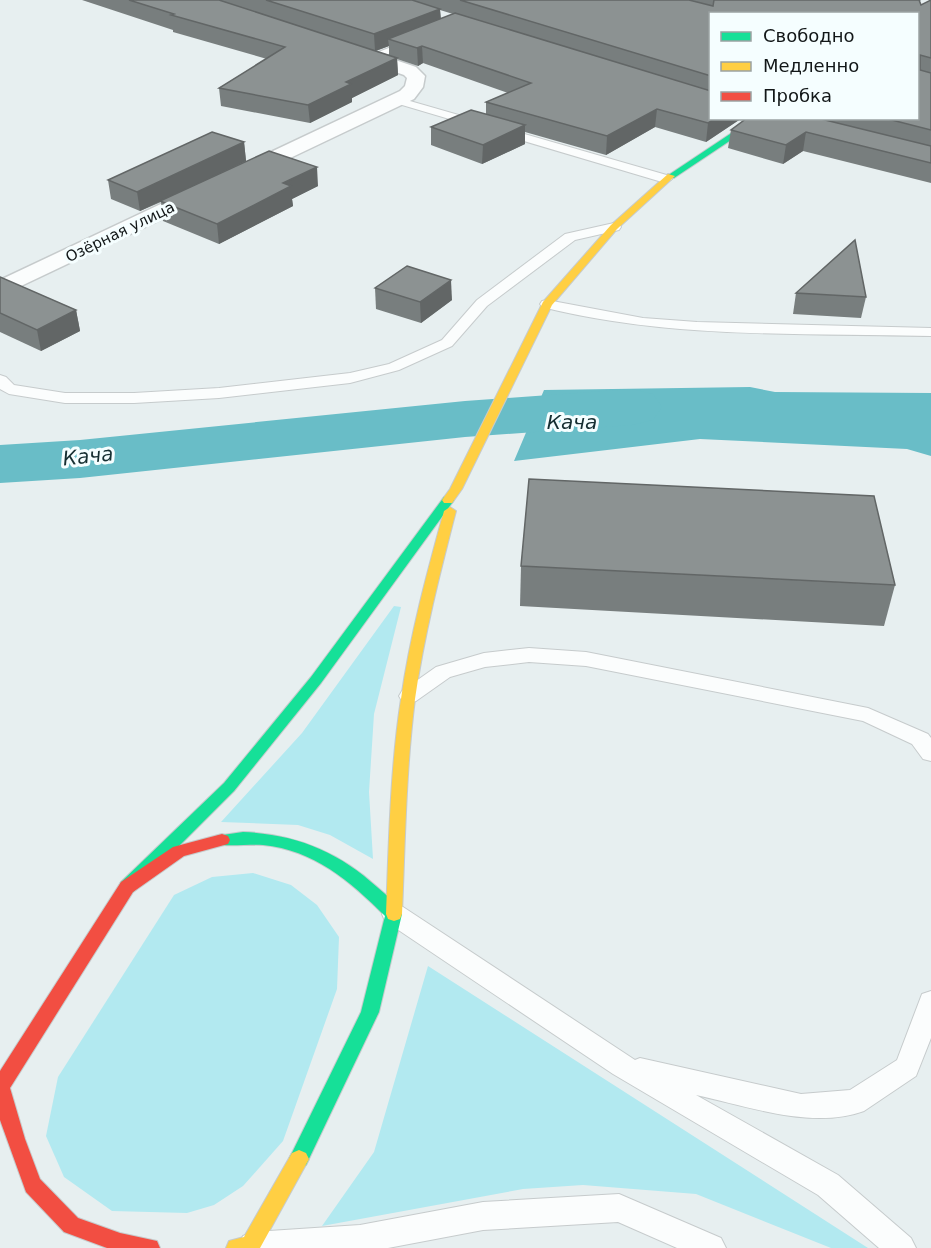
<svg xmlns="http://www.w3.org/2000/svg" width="931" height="1248" viewBox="0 0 931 1248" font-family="'DejaVu Sans',sans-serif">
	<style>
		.green { fill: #b2e9f0 }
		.water { fill: #69bdc7 }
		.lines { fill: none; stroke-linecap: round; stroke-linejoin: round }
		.river { fill: #69bdc7; fill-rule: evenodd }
		.lane-casing { stroke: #c6cbcc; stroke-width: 2 }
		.street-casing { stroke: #c6cbcc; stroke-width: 3 }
		.fast-casing { stroke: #c6cbcc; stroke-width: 2 }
		.slow-casing { stroke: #c6cbcc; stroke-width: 2 }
		.jam-casing { stroke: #c6cbcc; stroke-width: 2 }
		.lane { fill: #fbfdfd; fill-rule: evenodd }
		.street { fill: #fbfdfd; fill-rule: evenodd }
		.fast { fill: #16e098; fill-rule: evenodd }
		.slow { fill: #ffcf43; fill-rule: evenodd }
		.jam { fill: #f24e42; fill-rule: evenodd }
		.wall { fill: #787e7e; fill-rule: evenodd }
		.shaded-wall { fill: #626666 }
		.building { fill: #8c9292; stroke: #626666; stroke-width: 1.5 }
		.labels { text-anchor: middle; stroke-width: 6; stroke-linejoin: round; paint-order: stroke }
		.far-street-label { font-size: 15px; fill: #121718; stroke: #f5feff }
		.water-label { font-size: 20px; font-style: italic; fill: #162f32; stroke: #f5feff }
	</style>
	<rect width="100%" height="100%" fill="#e7eff0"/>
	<g class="green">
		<polygon points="394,606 401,607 374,714 369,792 373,859 330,835 298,825 221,822 302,733"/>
		<polygon points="253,873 291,885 317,905 339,937 337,989 283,1141 243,1186 214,1205 187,1213 112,1211 64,1177 46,1136 58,1077 174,895 212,877"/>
		<polygon points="428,966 868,1248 831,1248 696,1194 583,1185 523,1189 322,1226 374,1152"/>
	</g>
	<polygon class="water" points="750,387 775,392 931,393 931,456 907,449 700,439 514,461 544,390"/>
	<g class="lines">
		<polygon class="river" points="632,389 653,394 662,407 653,420 632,425 465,437 80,478 0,483 0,445 80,440 465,401"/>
		<g class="lane-casing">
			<g id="lane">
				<polygon points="414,38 419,41 418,43 375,59 367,59 366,57"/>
				<polygon points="396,97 670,176 672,179 666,183 662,182 392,102 392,98"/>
				<polygon points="614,223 619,224 621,227 619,230 575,240 487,306 452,346 399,370 350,383 219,398 134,403 65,403 9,394 0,389 0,375 6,377 14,385 65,393 134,393 219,388 350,373 389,364 442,340 477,300 565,234"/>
				<path d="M547 300 643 318 697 322 931 328V336C801 333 669 339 542 307L540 304 542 301Z"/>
				<polygon points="529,648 586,652 868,708 928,734 931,738 931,761 923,759 912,744 863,721 586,666 529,662 485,667 450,677 416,701 409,703 402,701 399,696 402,691 436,667 484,653"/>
				<path d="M394 904 403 907 635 1060 640 1058 801 1094 850 1090 897 1060 922 994 931 991V1038L916 1076 864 1111C812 1130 747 1106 696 1095L838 1175 911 1238 916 1248H879L818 1195 613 1074 385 921 382 914 385 907Z"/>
				<polygon points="619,1194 721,1238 726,1248 677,1248 618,1222 483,1230 388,1248 239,1248 238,1246 243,1236 253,1232 360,1225 483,1202"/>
			</g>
		</g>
		<g class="street-casing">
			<polygon id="street" points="354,46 416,67 425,76 423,87 414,99 0,296 0,280 400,91 405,86 407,78 404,75 348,55 345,51 348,47"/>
		</g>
		<g class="fast-casing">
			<g id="fast">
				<polygon points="754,118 764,118 674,178 667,176"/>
				<polygon points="448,496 454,500 452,503 321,683 234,791 133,892 127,894 121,892 119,887 121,882 224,783 311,677 444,497"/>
				<path d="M243 832C296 834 339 852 377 887 386 895 397 903 402 914L379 1012 306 1165 299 1168 292 1165 289 1159 361 1012 385 916C350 881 314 850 263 845 250 844 226 847 216 844L214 840 216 836Z"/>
			</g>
		</g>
		<g class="slow-casing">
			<g id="slow">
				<polygon points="668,174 675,176 617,229 552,305 462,489 452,503 444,503 442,500 450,489 543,302 611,225"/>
				<path d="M450 507 456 511C440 573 424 635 415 699 406 770 405 842 402 914L400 919 394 921 388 919 386 914C389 842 390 770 401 699 410 635 427 573 444 511Z"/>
				<polygon points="299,1150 306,1153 309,1159 260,1248 226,1248 229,1241 244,1237 292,1153"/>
			</g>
		</g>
		<g class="jam-casing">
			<polygon id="jam" points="222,834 228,836 230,840 228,844 184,856 133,892 10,1088 25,1139 40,1179 78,1218 120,1233 157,1241 160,1248 107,1248 64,1232 26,1192 0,1120 0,1071 121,882 173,847"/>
		</g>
		<use href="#lane" class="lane"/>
		<use href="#street" class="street"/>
		<use href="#fast" class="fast"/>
		<use href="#slow" class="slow"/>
		<use href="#jam" class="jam"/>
	</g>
	<g class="wall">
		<path d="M82 0H921L920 1 921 5 931 0V183L803 151 783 164 728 148 731 130 747 118H918L711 14V118H742L706 142 655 127 606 155 525 132V144L482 164 431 145V127L486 114V102L508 93 423 63 418 66 397 59 398 75 352 98V102L310 123 221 106 219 88 267 59 173 32V30ZM440 10 453 14 441 19ZM389 46V55L376 51Z"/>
		<polygon points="244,142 246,161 318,186 292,199 293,206 219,244 163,221 161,202 140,211 111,199 108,180"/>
		<polygon points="0,277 76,310 80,331 41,351 0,332"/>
		<polygon points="375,288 452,300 421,323 376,309"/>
		<polygon points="796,293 866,297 861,318 793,314"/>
		<polygon points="521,566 895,585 884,626 520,606"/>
	</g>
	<g class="shaded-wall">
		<polygon points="440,9 441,25 388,39 389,46 375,51 374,34"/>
		<polygon points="422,46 423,63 418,66 417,48"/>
		<polygon points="397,58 398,75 352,98 352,102 310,123 308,105 346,82"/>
		<polygon points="657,109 655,127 606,155 607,136"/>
		<polygon points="715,118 742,118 706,142 708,123"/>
		<polygon points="525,125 525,144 482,164 483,145"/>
		<polygon points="806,132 803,151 783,164 786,145"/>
		<polygon points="244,142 246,161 140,211 137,192"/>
		<polygon points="317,167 318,186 292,199 293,206 219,244 217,224 283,183"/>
		<polygon points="451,280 452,300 421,323 420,302"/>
		<polygon points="76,310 80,331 41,351 37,330"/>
	</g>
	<g class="building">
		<polygon points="129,0 219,0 397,58 346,82 351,84 308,105 219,88 285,47 171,15 174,14"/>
		<polygon points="266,0 412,0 440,9 374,34"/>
		<polygon points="460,0 689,0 713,6 714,0 919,0 921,5 931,0 931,58 920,55 920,70 931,73 931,130 884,118 918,118 918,14 711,14 711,76"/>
		<polygon points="455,13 711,91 711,118 715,118 708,123 657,109 607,136 486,102 531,83 422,46 417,48 388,39"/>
		<polygon points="471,110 525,125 483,145 431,127"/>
		<polygon points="747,118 817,118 931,146 931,163 806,132 786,145 731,130"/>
		<polygon points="212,132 244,142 137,192 108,180"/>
		<polygon points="269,151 317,167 283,183 291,186 217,224 160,201"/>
		<polygon points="855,240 866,297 796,293"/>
		<polygon points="407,266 451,280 420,302 375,288"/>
		<polygon points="0,277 76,310 37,330 0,313"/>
		<polygon points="529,479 874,496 895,585 521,566"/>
	</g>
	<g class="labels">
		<g class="far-street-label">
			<text transform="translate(120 232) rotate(-26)" y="5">Озёрная улица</text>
		</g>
		<g class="water-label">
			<text x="572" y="429">Кача</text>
			<text transform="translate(88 456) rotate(-6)" y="7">Кача</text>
		</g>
	</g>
	<rect x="709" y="12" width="210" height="108" fill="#f5feff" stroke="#9aa2a3" stroke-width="1.5"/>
	<rect x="721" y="32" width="30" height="9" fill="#16e098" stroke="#9aa2a3" stroke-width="1.5"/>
	<text x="763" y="42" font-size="18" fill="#121718">Свободно</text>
	<rect x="721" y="62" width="30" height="9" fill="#ffcf43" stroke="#9aa2a3" stroke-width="1.5"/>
	<text x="763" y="72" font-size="18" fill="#121718">Медленно</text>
	<rect x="721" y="92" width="30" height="9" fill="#f24e42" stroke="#9aa2a3" stroke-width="1.5"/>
	<text x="763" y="102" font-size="18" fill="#121718">Пробка</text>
</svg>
